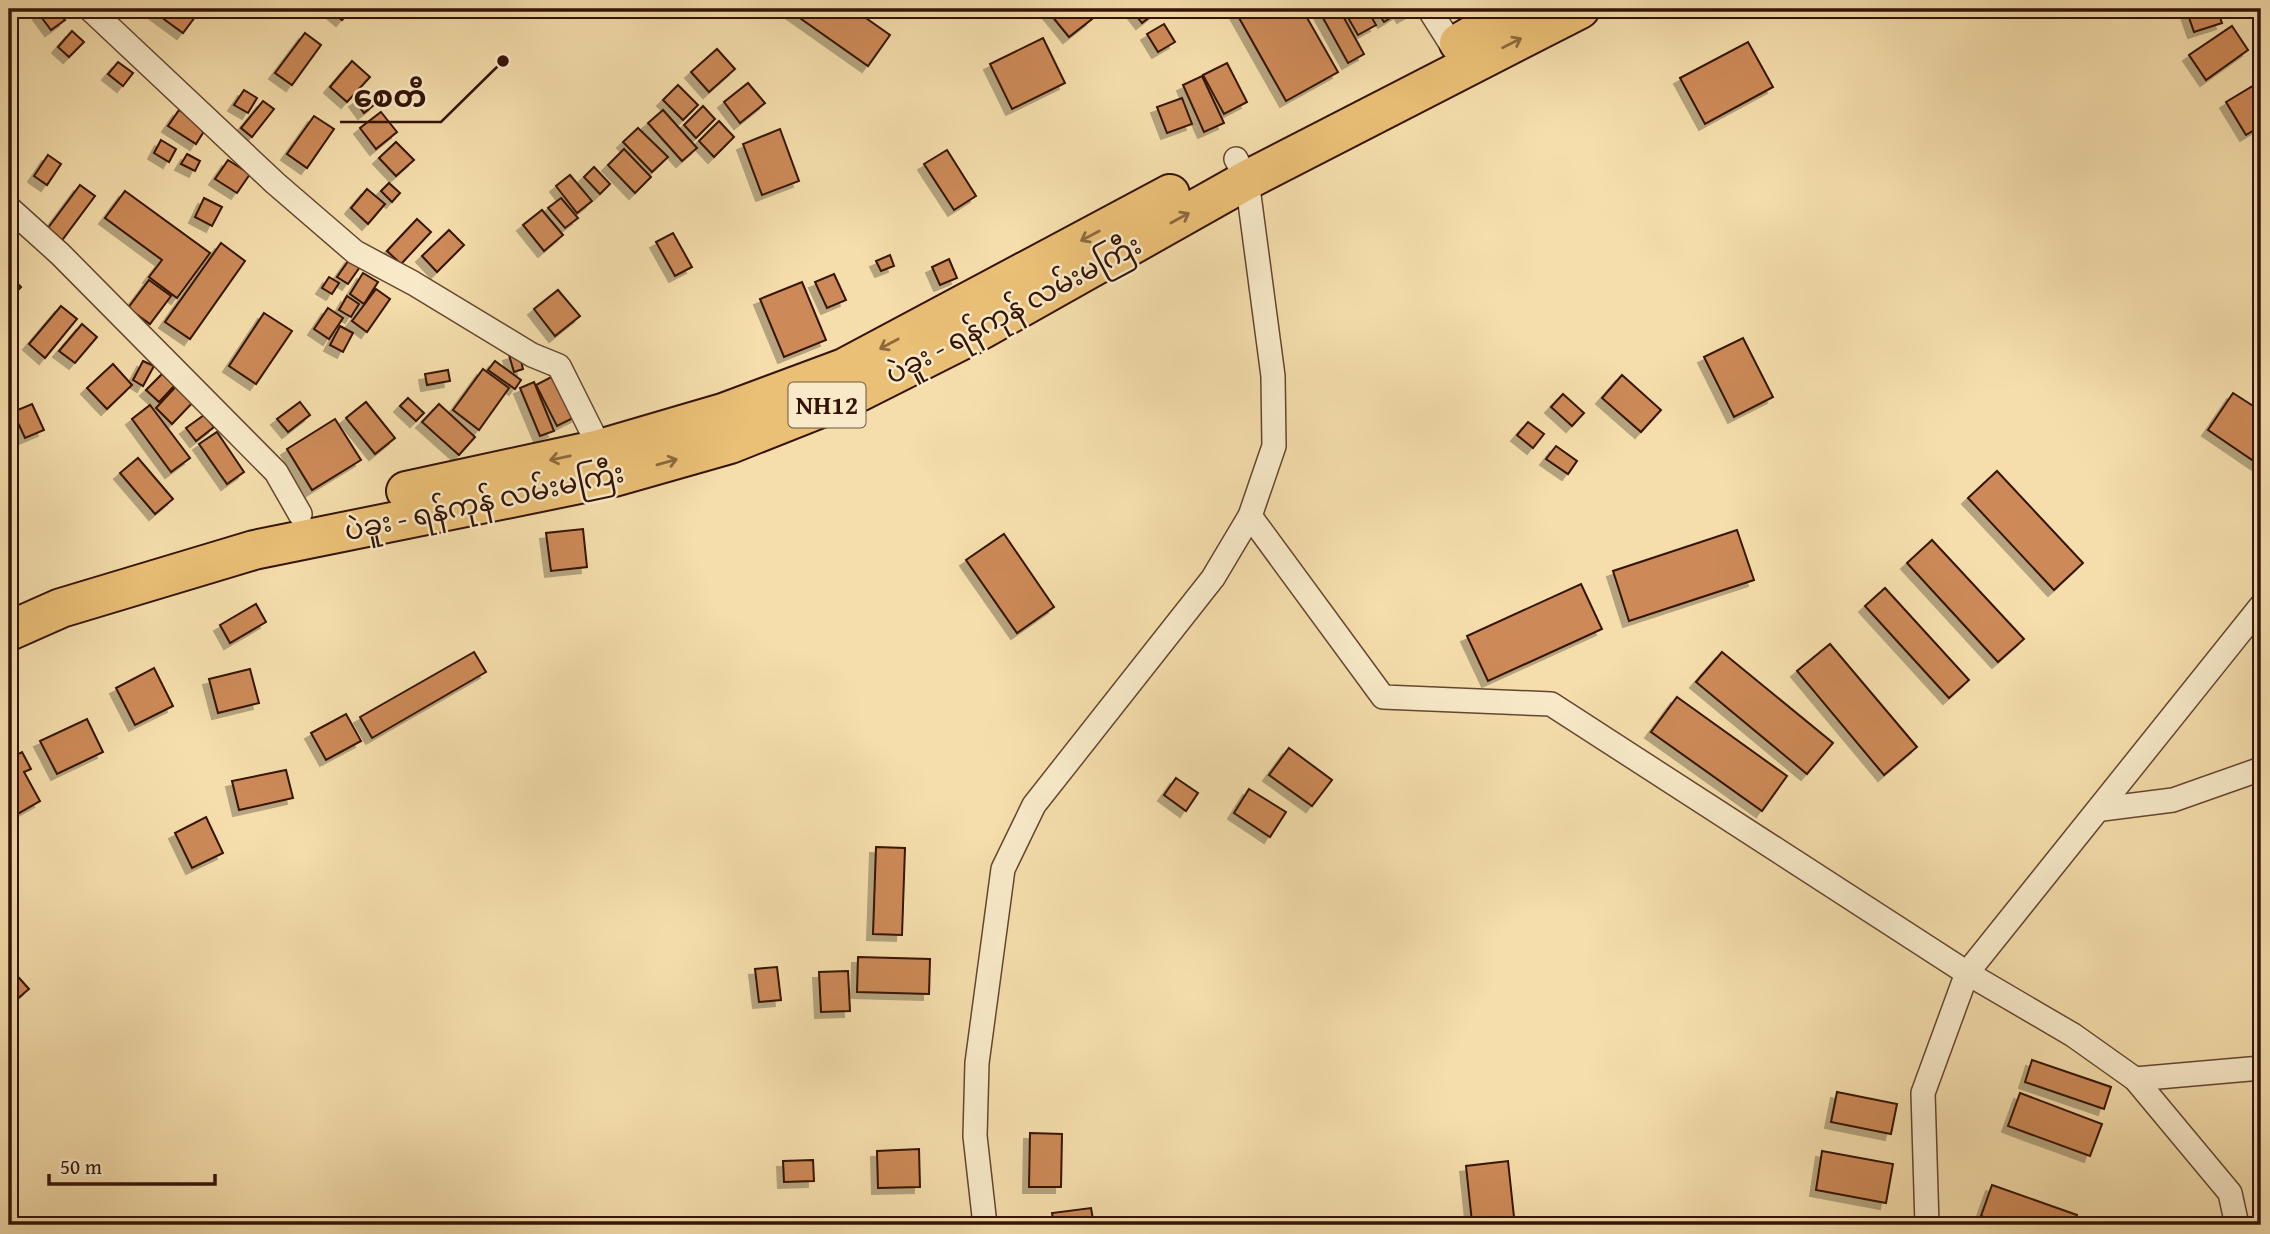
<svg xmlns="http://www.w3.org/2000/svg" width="2270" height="1234" viewBox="0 0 2270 1234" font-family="'Gentium Book Plus','Noto Sans Myanmar',serif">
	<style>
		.building { fill: #cd8a59; stroke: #341306; stroke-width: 2; filter: url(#shadow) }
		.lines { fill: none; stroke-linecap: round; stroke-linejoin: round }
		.minor-casing { stroke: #644630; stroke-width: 26 }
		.trunk-casing { stroke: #341306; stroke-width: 42 }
		.minor { stroke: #f8eac9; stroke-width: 23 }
		.trunk { stroke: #eabf76; stroke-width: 38 }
		.oneway { stroke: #8f693e }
		.labels { text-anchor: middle; stroke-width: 5; stroke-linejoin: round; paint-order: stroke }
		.shield { fill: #f8eac9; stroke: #6f5440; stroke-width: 2 }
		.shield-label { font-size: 26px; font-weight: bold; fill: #341306 }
		.street-label { font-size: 28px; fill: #341306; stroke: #f8eac9 }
		.leader { fill: none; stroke: #341306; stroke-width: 2.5 }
		.callout-dot { fill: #341306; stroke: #f8eac9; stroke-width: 2.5 }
		.callout-label { font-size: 30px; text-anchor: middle; font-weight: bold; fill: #341306; stroke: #f8eac9; stroke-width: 5; stroke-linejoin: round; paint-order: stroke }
	</style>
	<defs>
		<filter id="shadow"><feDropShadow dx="-6" dy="6" stdDeviation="0" flood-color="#0004"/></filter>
	</defs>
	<rect width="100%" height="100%" fill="#f5deac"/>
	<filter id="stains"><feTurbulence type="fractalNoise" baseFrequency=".00286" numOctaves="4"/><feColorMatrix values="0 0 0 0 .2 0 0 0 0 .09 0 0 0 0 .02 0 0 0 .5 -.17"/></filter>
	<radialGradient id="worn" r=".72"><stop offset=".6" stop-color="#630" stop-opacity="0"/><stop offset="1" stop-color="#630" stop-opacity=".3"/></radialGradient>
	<g class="building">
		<polygon points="46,9 56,9 65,20 51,30 39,14"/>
		<polygon points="150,9 201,9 183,33"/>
		<polygon points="333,9 351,9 342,20 331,11"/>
		<polygon points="787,9 853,9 890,35 868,66"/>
		<polygon points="1046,9 1084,9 1092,19 1069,37"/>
		<polygon points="1131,9 1160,9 1142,23"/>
		<polygon points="1234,9 1302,9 1338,72 1286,101"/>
		<polygon points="1318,9 1339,9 1364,54 1348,63"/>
		<polygon points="1343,9 1367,9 1376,25 1358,35"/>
		<polygon points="1375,9 1398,9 1400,12 1384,22"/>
		<polygon points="1398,9 1417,9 1403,17"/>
		<polygon points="2186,9 2217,9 2222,23 2194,32"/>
		<polygon points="1164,24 1175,42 1158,52 1147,34"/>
		<polygon points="2232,26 2248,50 2206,80 2189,55"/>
		<polygon points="72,31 84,42 69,57 58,47"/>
		<polygon points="305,33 321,45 292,85 275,73"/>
		<polygon points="1043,38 1065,83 1012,109 990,64"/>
		<polygon points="1748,42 1773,87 1705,124 1680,78"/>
		<polygon points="717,49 735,69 709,92 691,72"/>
		<polygon points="352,61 370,77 347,102 330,87"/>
		<polygon points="118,62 133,73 123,86 108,74"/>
		<polygon points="1227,63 1247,102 1224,114 1203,75"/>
		<polygon points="1202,76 1224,123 1204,132 1183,85"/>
		<polygon points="2261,81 2261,126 2246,135 2226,102"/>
		<polygon points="748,83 765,103 740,123 724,102"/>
		<polygon points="678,85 698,105 683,120 663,100"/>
		<polygon points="244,90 257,98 248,113 234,105"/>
		<polygon points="366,93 375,104 364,113 355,101"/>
		<polygon points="1182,98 1192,124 1167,133 1157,107"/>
		<polygon points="263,101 274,109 252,137 241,128"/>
		<polygon points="9,104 18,112 9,124"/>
		<polygon points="703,106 715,119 696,138 684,125"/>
		<polygon points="179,110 206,128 196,144 168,126"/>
		<polygon points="663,110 697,148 682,161 648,123"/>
		<polygon points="381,112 397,132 376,149 360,128"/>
		<polygon points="314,116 334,129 307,168 287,154"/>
		<polygon points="719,121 734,137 714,157 699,141"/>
		<polygon points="638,128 668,157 652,172 623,142"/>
		<polygon points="780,129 799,181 762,195 743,144"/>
		<polygon points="161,140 176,149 169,162 154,153"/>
		<polygon points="396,142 414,160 396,176 379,158"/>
		<polygon points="624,149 651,177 635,193 608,165"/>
		<polygon points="947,150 976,196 954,210 924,164"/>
		<polygon points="187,154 200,161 195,171 181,164"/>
		<polygon points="48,155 61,164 47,185 34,176"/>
		<polygon points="228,160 250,174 237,193 215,179"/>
		<polygon points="594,167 610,184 600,194 584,177"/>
		<polygon points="570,175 592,201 577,213 556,186"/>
		<polygon points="389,183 400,193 392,202 381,191"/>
		<polygon points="80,185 95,196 60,243 45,232"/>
		<polygon points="367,189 385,204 368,224 351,208"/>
		<polygon points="125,191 210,253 177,298 149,277 162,260 105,218"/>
		<polygon points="204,198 222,207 212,226 195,217"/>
		<polygon points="561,198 578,218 565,228 548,208"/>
		<polygon points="542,210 563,235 544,251 523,225"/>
		<polygon points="417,219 431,232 401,264 387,251"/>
		<polygon points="449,230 464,245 437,272 422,256"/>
		<polygon points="673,233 692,267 675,276 656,242"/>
		<polygon points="221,243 245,261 190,339 165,322"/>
		<polygon points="890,255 894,266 881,271 876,261"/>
		<polygon points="351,257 362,264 348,284 337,277"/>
		<polygon points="949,259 957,278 940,285 932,267"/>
		<polygon points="363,273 378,282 364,304 350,294"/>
		<polygon points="834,274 846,300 827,308 815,282"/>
		<polygon points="9,275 21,287 9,300"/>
		<polygon points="329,277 339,283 332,294 322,288"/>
		<polygon points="149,280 171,296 150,324 128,308"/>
		<polygon points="802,282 826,340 784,357 760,299"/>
		<polygon points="376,289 390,299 367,332 352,321"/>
		<polygon points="558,290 580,316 555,336 534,309"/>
		<polygon points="347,296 359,304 351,317 339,310"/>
		<polygon points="61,306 77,319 45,358 29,344"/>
		<polygon points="328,308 343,318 329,339 314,329"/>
		<polygon points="264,313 292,331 256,384 229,366"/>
		<polygon points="82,324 97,337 75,363 59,351"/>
		<polygon points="340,326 353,333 343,352 330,345"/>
		<polygon points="1743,338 1773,397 1734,417 1704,357"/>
		<polygon points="519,352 523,369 514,372 509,355"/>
		<polygon points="143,361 154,366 143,386 133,380"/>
		<polygon points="495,361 521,380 515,389 488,370"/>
		<polygon points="113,364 132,385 107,409 87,388"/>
		<polygon points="483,369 509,388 479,430 453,410"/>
		<polygon points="448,370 450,381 427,385 425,374"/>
		<polygon points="165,371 177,383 159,402 146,390"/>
		<polygon points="555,375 577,416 557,426 536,385"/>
		<polygon points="1622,375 1661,410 1641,432 1602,398"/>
		<polygon points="180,382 197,398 172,424 156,408"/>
		<polygon points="534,382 554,431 540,436 520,388"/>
		<polygon points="2233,393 2261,411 2261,466 2208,430"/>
		<polygon points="1563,394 1584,413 1572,426 1551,407"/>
		<polygon points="408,398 424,413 416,421 400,406"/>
		<polygon points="300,402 310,415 288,432 277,419"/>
		<polygon points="366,402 395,438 375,454 346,418"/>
		<polygon points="32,404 44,430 25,438 13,412"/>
		<polygon points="439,404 475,437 459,455 422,422"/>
		<polygon points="150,405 190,458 171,472 132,419"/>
		<polygon points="204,415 214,427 196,441 186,428"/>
		<polygon points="335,419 361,460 312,490 287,449"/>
		<polygon points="1528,422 1544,434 1533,448 1517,435"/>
		<polygon points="217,432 244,472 227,484 199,444"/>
		<polygon points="1556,446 1577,461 1568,474 1546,459"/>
		<polygon points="138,458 173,499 155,514 120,473"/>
		<polygon points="1997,471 2083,563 2054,590 1968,498"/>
		<polygon points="583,529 587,567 551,571 546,533"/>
		<polygon points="1737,530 1754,580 1629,621 1613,571"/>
		<polygon points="1004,534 1054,607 1017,633 966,560"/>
		<polygon points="1932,540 2024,639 1998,662 1907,563"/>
		<polygon points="1581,584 1602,629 1488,681 1467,636"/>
		<polygon points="1885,588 1969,680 1949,698 1865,606"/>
		<polygon points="256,604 266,622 230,643 220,625"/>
		<polygon points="1830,644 1917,747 1884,775 1797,671"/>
		<polygon points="474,652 486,672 372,738 360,717"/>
		<polygon points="1722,652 1833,743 1807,774 1696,682"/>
		<polygon points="154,668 173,706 135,725 116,688"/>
		<polygon points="250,669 259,703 218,713 209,679"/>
		<polygon points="1677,697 1787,776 1762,811 1651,732"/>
		<polygon points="346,714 361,741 326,760 311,733"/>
		<polygon points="87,719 103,752 57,774 40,741"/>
		<polygon points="1289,748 1332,780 1312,806 1269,775"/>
		<polygon points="22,752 31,769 24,772 40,801 12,817 9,811 9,759"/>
		<polygon points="286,770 293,798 239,810 232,781"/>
		<polygon points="1176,778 1198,793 1186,811 1164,795"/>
		<polygon points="1249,789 1286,812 1270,837 1234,813"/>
		<polygon points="206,817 223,853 192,868 175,833"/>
		<polygon points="876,847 905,848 902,935 873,934"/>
		<polygon points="858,957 930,959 929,994 857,992"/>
		<polygon points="777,967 781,1000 759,1002 755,969"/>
		<polygon points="11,969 29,989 16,1000 9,991"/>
		<polygon points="848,971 850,1011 821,1012 819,972"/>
		<polygon points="2032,1060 2111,1087 2104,1109 2025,1082"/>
		<polygon points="1837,1092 1897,1104 1891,1134 1831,1122"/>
		<polygon points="2020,1093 2102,1124 2090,1156 2008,1126"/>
		<polygon points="1030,1133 1062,1134 1061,1187 1029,1187"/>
		<polygon points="919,1149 920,1187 878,1188 877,1151"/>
		<polygon points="1822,1151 1893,1164 1886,1203 1816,1190"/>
		<polygon points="813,1160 814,1181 784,1182 783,1161"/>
		<polygon points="1508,1161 1514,1217 1472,1222 1466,1166"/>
		<polygon points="1992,1185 2077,1215 2074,1225 2006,1225 1981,1216"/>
		<polygon points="1091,1208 1094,1225 1054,1225 1052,1213"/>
	</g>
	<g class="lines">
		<g class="minor-casing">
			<g id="minor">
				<polyline points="90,9 275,183 355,252 413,283 532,355 559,366 605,458"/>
				<polyline points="1429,9 1453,47"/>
				<polyline points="9,208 60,254 276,472 300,514"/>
				<polyline points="1250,516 1383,697 1551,704 1967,973 2073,1035 2135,1079 2230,1193 2237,1225"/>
				<polyline points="2102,809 2173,800 2261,769"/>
				<polyline points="2135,1079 2261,1068"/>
				<polyline points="985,1225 975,1136 977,1063 1003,869 1034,805 1213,578 1250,516 1274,446 1273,376 1247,180 1236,159"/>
				<polyline points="1927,1225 1923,1093 1967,973 2261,606"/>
			</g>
		</g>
		<g class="trunk-casing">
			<g id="trunk">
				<polyline points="1459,43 1518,9"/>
				<polyline points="406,491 600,449 723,413 844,368 1170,194"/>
				<polyline points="9,631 61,608 254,550 614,477 730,444 851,396 972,335 1247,180 1580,9"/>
			</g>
		</g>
		<use href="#minor" class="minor"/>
		<use href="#trunk" class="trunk"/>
	</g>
	<defs><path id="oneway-shaft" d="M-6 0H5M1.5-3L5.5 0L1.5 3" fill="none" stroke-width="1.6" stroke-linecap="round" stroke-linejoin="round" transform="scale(1.75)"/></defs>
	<g class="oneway">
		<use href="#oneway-shaft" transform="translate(1512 43) rotate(-27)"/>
		<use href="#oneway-shaft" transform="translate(1180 218) rotate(-29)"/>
		<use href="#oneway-shaft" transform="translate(1090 236) rotate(152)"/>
		<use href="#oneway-shaft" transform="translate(889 344) rotate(152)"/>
		<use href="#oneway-shaft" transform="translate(560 458) rotate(168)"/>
		<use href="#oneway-shaft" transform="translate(667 462) rotate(-16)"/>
	</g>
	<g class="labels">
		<rect class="shield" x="788.5" y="382.5" width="77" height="45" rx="5"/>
		<g class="shield-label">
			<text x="827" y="414">NH12</text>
		</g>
		<g class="street-label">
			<text transform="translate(1013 309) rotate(-28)" y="10">ပဲခူး - ရန်ကုန် လမ်းမကြီး</text>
			<text transform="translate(484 501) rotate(-12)" y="10">ပဲခူး - ရန်ကုန် လမ်းမကြီး</text>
		</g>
	</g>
	<path class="leader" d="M503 61L441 122H340"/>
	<circle class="callout-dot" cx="503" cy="61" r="7"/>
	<g class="callout-label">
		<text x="390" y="107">စေတီ</text>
	</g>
	<rect width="2270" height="1234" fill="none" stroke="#f5deac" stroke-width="35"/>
	<rect x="10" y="10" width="2249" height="1213" fill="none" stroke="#341306" stroke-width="3.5"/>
	<rect x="18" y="18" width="2235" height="1199" fill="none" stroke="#341306" stroke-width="2"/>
	<path d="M49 1174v10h166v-10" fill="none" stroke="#341306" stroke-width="3.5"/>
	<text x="60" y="1174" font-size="21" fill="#341306" stroke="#f8eac9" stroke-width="5" paint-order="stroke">50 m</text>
	<rect width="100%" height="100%" filter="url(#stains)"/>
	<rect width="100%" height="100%" fill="url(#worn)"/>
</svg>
